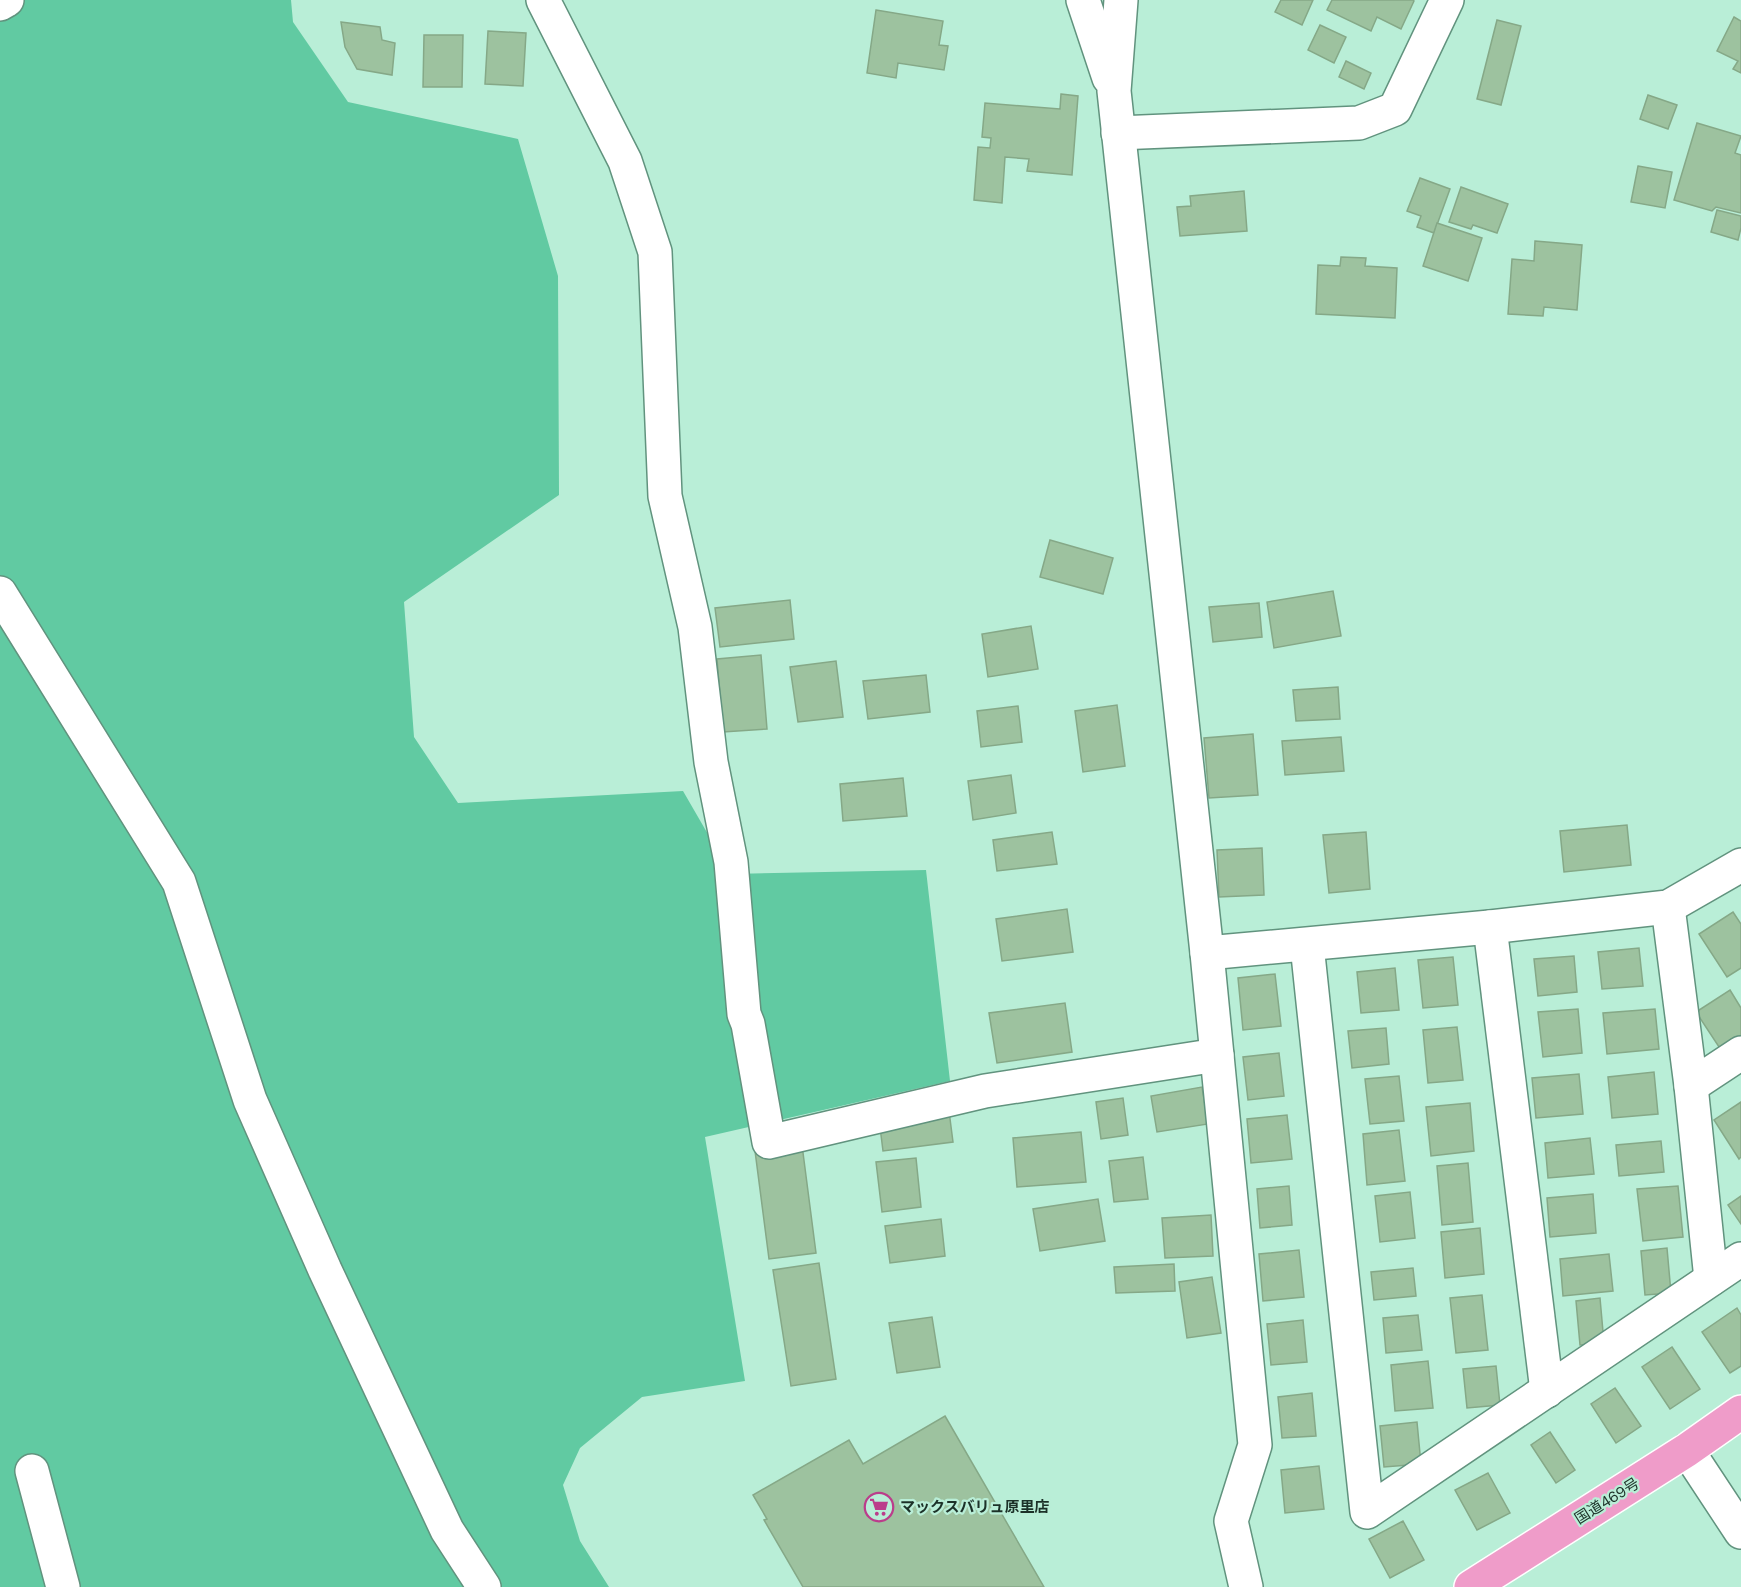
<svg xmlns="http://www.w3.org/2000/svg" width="1741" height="1587" viewBox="0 0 1741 1587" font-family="'DM Sans','Noto Sans JP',sans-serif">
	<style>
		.forest { fill: #61caa2 }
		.building { fill: #9dc29f; stroke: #85a887; stroke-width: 1.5 }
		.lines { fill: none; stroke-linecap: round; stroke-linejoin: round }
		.minor-casing { stroke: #61937e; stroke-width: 36 }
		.highway-casing { stroke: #fff; stroke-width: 36 }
		.minor { stroke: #fff; stroke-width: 33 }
		.highway { stroke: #ef9cc9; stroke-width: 33 }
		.labels { text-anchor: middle; stroke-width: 4.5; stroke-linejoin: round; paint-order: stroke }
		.street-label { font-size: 15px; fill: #1c3128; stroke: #b9eed7 }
		.poi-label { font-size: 15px; font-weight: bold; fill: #1c3128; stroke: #b9eed7; text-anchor: start }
	</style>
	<rect width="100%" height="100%" fill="#b9eed7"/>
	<polygon class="forest" points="0,0 291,0 293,22 348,102 518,139 558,276 559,495 404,602 414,737 458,803 683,791 731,874 926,870 950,1081 705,1137 745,1381 642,1397 580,1448 563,1485 580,1541 609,1587 0,1587"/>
	<g class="building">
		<polygon points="1281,0 1313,0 1302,25 1275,12"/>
		<polygon points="1332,0 1413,0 1414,1 1401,29 1377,17 1371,31 1327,10"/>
		<polygon points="876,10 943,21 939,45 948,46 944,70 898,63 896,78 867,73"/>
		<polygon points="1734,17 1741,21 1741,73 1733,69 1738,61 1717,51"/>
		<polygon points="1497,20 1521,26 1501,105 1477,99"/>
		<polygon points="341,22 380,27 382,40 395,43 392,75 357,69 345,47"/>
		<polygon points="1320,25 1346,37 1334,63 1308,50"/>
		<polygon points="488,31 526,33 523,86 485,84"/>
		<polygon points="424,35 463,35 462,87 423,87"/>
		<polygon points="1346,61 1371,73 1364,89 1339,77"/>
		<polygon points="1061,94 1078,96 1072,175 1027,171 1029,159 1005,157 1002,203 974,200 978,147 990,148 991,138 982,137 985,103 1060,109"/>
		<polygon points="1648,95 1677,105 1668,129 1640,119"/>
		<polygon points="1697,123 1741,136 1735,153 1741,155 1741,213 1716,207 1712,211 1674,200"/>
		<polygon points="1638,166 1672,172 1665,208 1631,202"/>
		<polygon points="1420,178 1450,189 1434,233 1417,227 1421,216 1407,211"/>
		<polygon points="1461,187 1508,204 1497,233 1473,225 1471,229 1449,222"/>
		<polygon points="1244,191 1247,231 1180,236 1177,207 1191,206 1190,196"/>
		<polygon points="1717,210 1741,216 1741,228 1738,240 1711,232"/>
		<polygon points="1437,223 1482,238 1468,281 1423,266"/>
		<polygon points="1535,241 1582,245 1577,310 1544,307 1543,316 1508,314 1512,259 1534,261"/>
		<polygon points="1341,257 1366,258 1365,266 1397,268 1395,318 1316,314 1318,265 1340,266"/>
		<polygon points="1050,540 1113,558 1103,594 1040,577"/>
		<polygon points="1333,591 1341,636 1274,648 1267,602"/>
		<polygon points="790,600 794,639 720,647 715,608"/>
		<polygon points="1259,603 1262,637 1213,642 1209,607"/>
		<polygon points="1031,626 1038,669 988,677 982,634"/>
		<polygon points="761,655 767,729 723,732 717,659"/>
		<polygon points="836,661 843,717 798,722 790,667"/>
		<polygon points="926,675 930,712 868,719 863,681"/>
		<polygon points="1338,687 1340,719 1296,721 1293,690"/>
		<polygon points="1117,705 1125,766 1083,772 1075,711"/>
		<polygon points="1018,706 1022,742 981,747 977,711"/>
		<polygon points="1253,734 1258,795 1209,798 1204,738"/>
		<polygon points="1341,737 1344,771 1285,775 1282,741"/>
		<polygon points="1011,775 1016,813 973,820 968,781"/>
		<polygon points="903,778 907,816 843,821 840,784"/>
		<polygon points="1627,825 1631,865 1564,872 1560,831"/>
		<polygon points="1052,832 1057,864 997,871 993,840"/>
		<polygon points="1366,832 1370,889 1329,893 1323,835"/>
		<polygon points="1262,848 1264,895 1219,897 1217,850"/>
		<polygon points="1067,909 1073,952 1002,961 996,919"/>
		<polygon points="1733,912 1741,924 1741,968 1727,977 1699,934"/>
		<polygon points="1639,948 1643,986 1602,989 1598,952"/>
		<polygon points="1574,956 1577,992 1538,996 1534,959"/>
		<polygon points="1453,957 1458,1005 1423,1008 1418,960"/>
		<polygon points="1395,968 1399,1010 1361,1013 1357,972"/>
		<polygon points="1275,974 1281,1026 1243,1030 1238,978"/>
		<polygon points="1730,990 1741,1008 1741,1041 1723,1053 1696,1012"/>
		<polygon points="1065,1003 1072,1052 997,1063 989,1013"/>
		<polygon points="1578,1009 1582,1053 1543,1057 1538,1012"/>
		<polygon points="1655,1009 1659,1049 1607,1054 1603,1013"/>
		<polygon points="1457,1027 1463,1080 1428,1083 1423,1030"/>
		<polygon points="1386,1028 1389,1064 1352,1068 1348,1031"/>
		<polygon points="1279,1053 1284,1096 1248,1100 1243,1057"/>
		<polygon points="1654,1072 1658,1114 1612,1118 1608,1077"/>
		<polygon points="1579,1074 1583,1114 1536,1118 1532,1078"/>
		<polygon points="1399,1076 1404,1121 1370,1124 1365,1079"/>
		<polygon points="1202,1087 1208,1124 1157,1132 1151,1096"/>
		<polygon points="1123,1098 1128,1135 1101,1139 1096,1102"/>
		<polygon points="1741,1102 1741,1157 1739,1159 1714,1120"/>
		<polygon points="1470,1103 1474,1151 1431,1156 1426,1107"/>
		<polygon points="949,1111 953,1142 883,1151 879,1119"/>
		<polygon points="1287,1115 1292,1159 1251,1163 1247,1119"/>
		<polygon points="1399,1130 1405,1181 1367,1185 1363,1134"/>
		<polygon points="1081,1132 1086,1182 1017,1187 1013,1138"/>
		<polygon points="1590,1138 1594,1174 1548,1178 1545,1143"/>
		<polygon points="1661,1141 1664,1172 1619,1176 1616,1145"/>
		<polygon points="802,1145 816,1253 769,1259 755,1151"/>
		<polygon points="1143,1157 1148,1199 1114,1202 1109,1161"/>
		<polygon points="916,1158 921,1207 882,1212 876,1162"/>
		<polygon points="1468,1163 1473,1222 1442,1225 1437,1166"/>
		<polygon points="1289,1186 1292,1225 1260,1228 1257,1189"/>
		<polygon points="1678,1186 1683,1237 1643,1241 1637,1189"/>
		<polygon points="1410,1192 1415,1238 1380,1242 1375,1196"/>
		<polygon points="1593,1194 1596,1233 1550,1237 1547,1198"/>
		<polygon points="1741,1196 1741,1224 1728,1205"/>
		<polygon points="1098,1199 1105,1241 1040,1251 1033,1209"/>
		<polygon points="1211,1215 1213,1256 1165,1258 1162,1218"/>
		<polygon points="941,1219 945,1256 890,1263 885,1226"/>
		<polygon points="1480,1228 1484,1274 1445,1278 1441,1232"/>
		<polygon points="1667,1248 1671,1293 1645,1295 1641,1251"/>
		<polygon points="1299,1250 1304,1297 1263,1301 1259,1254"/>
		<polygon points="1609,1254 1613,1291 1563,1296 1560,1259"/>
		<polygon points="819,1263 836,1379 791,1386 773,1270"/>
		<polygon points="1174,1264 1175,1291 1116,1293 1114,1267"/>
		<polygon points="1413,1268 1416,1296 1374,1300 1371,1272"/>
		<polygon points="1212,1277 1221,1333 1187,1338 1179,1282"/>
		<polygon points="1482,1295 1488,1350 1456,1353 1450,1298"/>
		<polygon points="1600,1298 1604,1343 1580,1345 1576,1301"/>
		<polygon points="1737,1308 1741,1315 1741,1366 1730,1373 1702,1332"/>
		<polygon points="1418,1315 1422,1350 1386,1353 1383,1318"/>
		<polygon points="932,1317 940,1367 897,1373 889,1323"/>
		<polygon points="1303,1320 1307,1362 1271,1365 1267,1324"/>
		<polygon points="1672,1347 1700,1389 1670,1409 1642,1367"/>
		<polygon points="1428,1361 1433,1408 1395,1411 1391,1365"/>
		<polygon points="1496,1366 1500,1405 1467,1408 1463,1369"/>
		<polygon points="1615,1388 1641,1426 1616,1443 1591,1404"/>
		<polygon points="1312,1393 1316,1436 1282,1438 1278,1397"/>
		<polygon points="945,1416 1044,1587 803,1587 764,1520 767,1519 753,1495 849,1440 863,1464"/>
		<polygon points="1417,1422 1421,1464 1384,1467 1380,1426"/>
		<polygon points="1550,1432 1575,1470 1556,1483 1531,1445"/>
		<polygon points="1319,1466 1324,1509 1285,1513 1281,1470"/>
		<polygon points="1488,1473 1510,1513 1477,1530 1455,1490"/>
		<polygon points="1403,1521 1424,1560 1390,1578 1369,1539"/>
	</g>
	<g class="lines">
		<g class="minor-casing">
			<g id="minor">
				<polyline points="543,0 625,161 655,252 665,496 695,627 711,762 731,862 744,1014 748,1024 769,1142 985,1091 1217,1055"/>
				<polyline points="1083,0 1109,78"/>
				<polyline points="1121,0 1114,91 1207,953 1255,1445 1231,1521 1246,1587"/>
				<polyline points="0,4 7,0"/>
				<polyline points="1118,133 1359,123 1395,109 1447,0"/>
				<polyline points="0,593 179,882 250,1100 325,1270 447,1530 484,1587"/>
				<polyline points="1668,907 1691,1086 1711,1279"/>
				<polyline points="1490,927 1547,1391"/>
				<polyline points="1307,945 1367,1512 1741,1259"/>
				<polyline points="1207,953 1490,927 1668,907 1741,865"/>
				<polyline points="1691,1086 1741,1053"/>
				<polyline points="1687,1450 1741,1532"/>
				<polyline points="32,1471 63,1587"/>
			</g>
		</g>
		<g class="highway-casing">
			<polyline id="highway" points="1471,1587 1687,1450 1741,1412"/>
		</g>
		<use href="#minor" class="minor"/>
		<use href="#highway" class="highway"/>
	</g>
	<defs>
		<g id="supermarket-ring" transform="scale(1.5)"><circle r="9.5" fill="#b9eed7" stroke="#bb3d8b" stroke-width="1.5"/><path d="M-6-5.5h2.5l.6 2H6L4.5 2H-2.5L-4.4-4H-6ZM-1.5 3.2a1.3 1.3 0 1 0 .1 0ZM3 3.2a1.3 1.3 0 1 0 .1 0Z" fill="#bb3d8b"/></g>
	</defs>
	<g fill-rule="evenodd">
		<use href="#supermarket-ring" x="879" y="1507"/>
	</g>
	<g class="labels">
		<g class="street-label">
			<text transform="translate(1607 1501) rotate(-32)" y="5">国道469号</text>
		</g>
		<g class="poi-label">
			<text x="900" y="1512">マックスバリュ原里店</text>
		</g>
	</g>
</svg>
